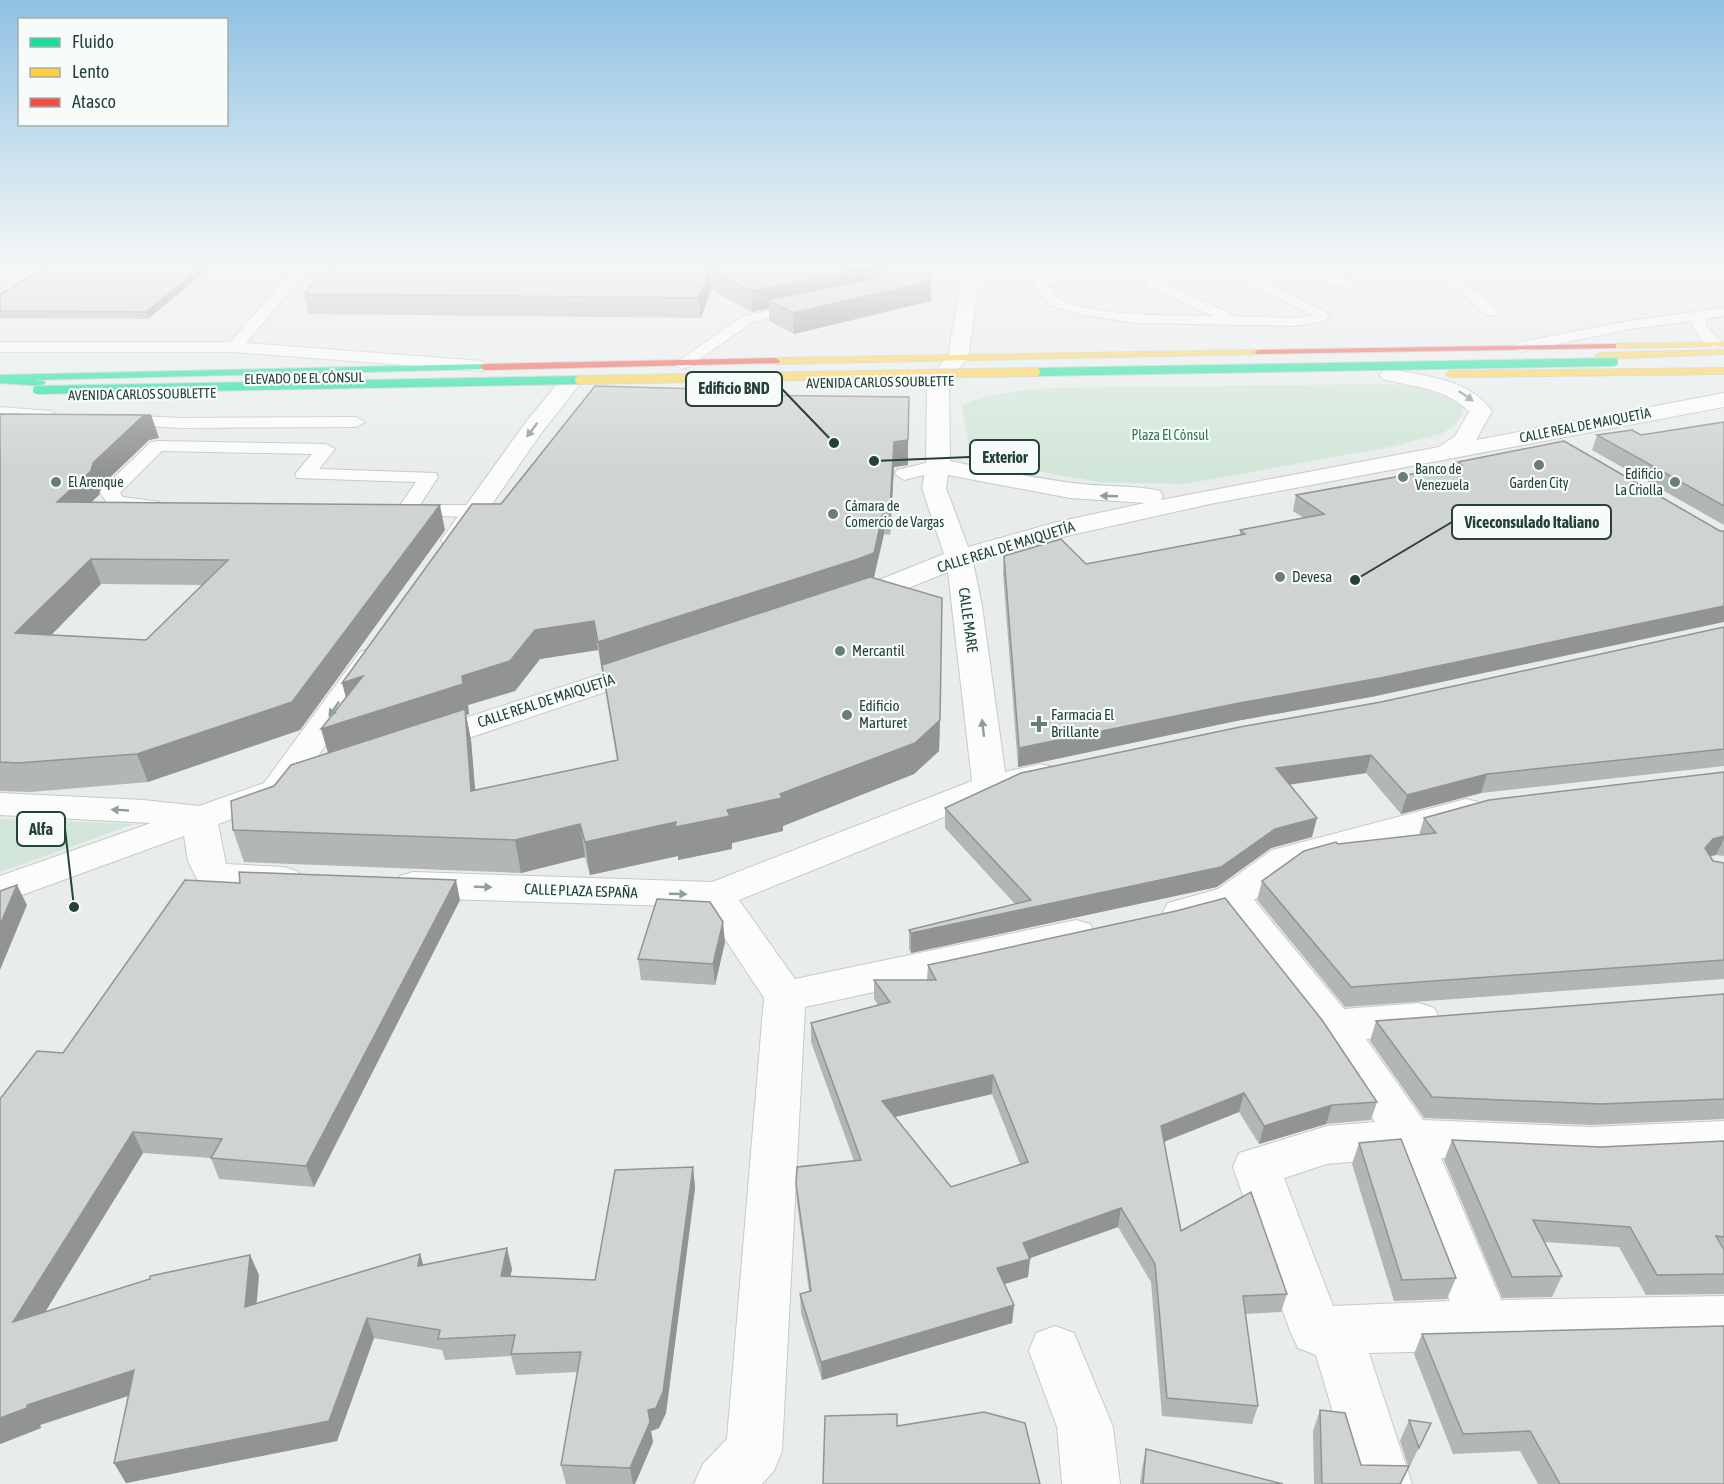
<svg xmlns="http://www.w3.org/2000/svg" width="1724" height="1484" viewBox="0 0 1724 1484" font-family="'Asap Condensed',sans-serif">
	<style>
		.green { fill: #d1e6d8 }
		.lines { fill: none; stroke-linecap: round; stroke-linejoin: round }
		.lane-casing { stroke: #c5cac8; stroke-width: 2 }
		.street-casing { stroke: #c5cac8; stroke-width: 2 }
		.fast-casing { stroke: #c3cbc8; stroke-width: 2 }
		.slow-casing { stroke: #c3cbc8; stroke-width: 2 }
		.jam-casing { stroke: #c3cbc8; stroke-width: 2 }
		.lane { fill: #fcfcfc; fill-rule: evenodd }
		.street { fill: #fcfcfc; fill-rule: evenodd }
		.fast { fill: #16e098; fill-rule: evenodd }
		.slow { fill: #ffcf43; fill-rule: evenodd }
		.jam { fill: #f24e42; fill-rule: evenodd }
		.fast-bridge-casing { stroke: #c3ccc9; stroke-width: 10; stroke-linecap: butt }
		.slow-bridge-casing { stroke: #c3ccc9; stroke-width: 10; stroke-linecap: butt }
		.fast-bridge { stroke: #16e098; stroke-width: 8 }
		.slow-bridge { stroke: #ffcf43; stroke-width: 8 }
		.wall { fill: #b2b6b5; fill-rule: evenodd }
		.shaded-wall { fill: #919493 }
		.building { fill: #cfd4d2; stroke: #919493; stroke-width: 1.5; fill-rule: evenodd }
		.oneway { fill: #909f9b }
		.poi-dot { fill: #697e78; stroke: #f7fbf9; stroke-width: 2 }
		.labels { text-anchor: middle; stroke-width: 4.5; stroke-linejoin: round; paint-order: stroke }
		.far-street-label { font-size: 14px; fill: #24423a; stroke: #f7fbf9 }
		.far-park-label { font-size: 14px; fill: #2d7a4b; stroke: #f7fbf9 }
		.far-poi-label { font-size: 14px; fill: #24423a; stroke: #f7fbf9; text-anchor: start }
		.street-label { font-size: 15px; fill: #24423a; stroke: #f7fbf9 }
		.poi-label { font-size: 15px; fill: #24423a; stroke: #f7fbf9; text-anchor: start }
		.leader { fill: none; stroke: #24423a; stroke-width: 2 }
		.callout-dot { fill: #24423a; stroke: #f7fbf9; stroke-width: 2 }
		.callout { fill: #f7fbf9; stroke: #24423a; stroke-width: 2 }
		.callout-label { font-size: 16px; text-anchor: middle; font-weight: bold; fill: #24423a }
	</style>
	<rect width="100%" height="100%" fill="#e8edeb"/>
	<g class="green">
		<path d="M1384 384C1413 385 1439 388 1463 406L1462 415 1455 425 1441 434 1390 447 1184 484 1099 482 1020 468 969 447 962 405C989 392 1021 391 1051 388Z"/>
		<polygon points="0,819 134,824 0,872"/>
	</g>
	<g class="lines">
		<g class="lane-casing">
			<g id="lane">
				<polygon points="299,264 313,264 246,343 482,361 490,366 482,371 234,352 0,352 0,342 230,342"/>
				<polygon points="1060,264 1067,265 1067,271 970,284 963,280 970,276"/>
				<path d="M1257 264H1271L1273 269 1347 279 1354 283 1347 287 1276 278 1266 283 1330 314 1325 321 1297 326 1136 323 1084 315 1049 305 1034 285 1037 279 1075 271 1258 276 1246 271 1248 268H1259ZM1075 279 1146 281 1147 286 1213 316C1177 315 1090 317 1060 299 1055 296 1051 289 1048 285ZM1160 281 1246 284 1313 315 1297 318 1232 316 1230 313Z"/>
				<polygon points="1429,264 1444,264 1496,309 1498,312 1496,315 1486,315"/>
				<polygon points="801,303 806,304 808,307 806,310 753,322 688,367 682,369 674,364 743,316"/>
				<path d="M1724 308V316L1706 319V325L1723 344 1715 349C1705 346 1693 331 1691 321L1629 329 1520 352 1512 347 1520 342 1629 321Z"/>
				<polygon points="0,407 50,411 59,416 50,421 0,417"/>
				<polygon points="120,415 181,418 356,417 365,422 356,427 181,428 114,424 111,420 114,416"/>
				<polygon points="157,441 326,444 335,449 319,469 436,473 438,477 420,505 475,505 485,511 475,517 399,515 396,511 416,482 297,478 295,474 312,454 162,451 120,493 123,497 160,502 163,506 160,510 153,512 109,506 100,492 103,488 151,442"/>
				<polygon points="938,460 947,466 945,470 904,480 895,474 897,470"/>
			</g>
		</g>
		<g class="street-casing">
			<g id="street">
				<path d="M964 264H982L968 357 949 382 950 461C994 470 1037 479 1082 484 1107 487 1135 485 1160 491L1163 496 1161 500 1439 447 1455 436 1469 412C1447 388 1413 387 1383 379L1379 375 1383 371 1390 369C1425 376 1470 379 1492 411L1476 440 1724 393V407L1210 504 1062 537 973 562 982 606 1005 772 1041 764 1053 767 1058 774 1053 781 1001 794 739 900 795 979 1076 920 1090 924 1096 934 1090 944 1076 948 805 1007 782 1451 774 1471 762 1484H694L703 1464 727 1439 764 998 704 907 413 898 400 894 394 885 400 876 413 872 712 882 972 781 948 572 861 607 851 610 841 607 837 601 841 595 944 554 922 488 926 466 927 381 948 356ZM948 475 1070 498 1145 503 1057 522 968 547 946 488Z"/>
				<polygon points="569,378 577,379 580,384 542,432 463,546 454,548 445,546 441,540 526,422 561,379"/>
				<path d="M371 649 382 652 386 658 289 798 218 824 226 864 284 867 297 871 303 880 297 889C272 896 226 892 200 885L188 861 184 836 0 903V876L151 823 0 815V793L143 800 199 806 264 783 360 652Z"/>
				<polygon points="645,660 656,663 660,669 656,675 439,748 427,751 415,748 411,741 415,734"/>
				<path d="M1466 799 1478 802 1484 810 1478 818 1298 868 1254 900 1344 1009 1419 1003 1434 1008 1440 1019 1434 1030 1419 1035 1366 1039 1423 1120 1591 1127 1724 1121V1159L1591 1165 1441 1158 1501 1300 1724 1296V1344L1369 1353 1412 1484H1354L1316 1355 1298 1348 1290 1331 1233 1167 1239 1153 1327 1126 1375 1122 1319 1037 1223 914 1182 925 1168 921 1163 912 1168 903 1218 889 1272 850ZM1395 1158 1450 1301 1333 1306 1284 1178 1327 1164Z"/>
				<polygon points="1055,1326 1074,1333 1113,1427 1120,1484 1062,1484 1057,1427 1029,1351 1036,1333"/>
			</g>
		</g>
		<g class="fast-casing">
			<polygon id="fast" points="484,364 487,365 487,369 33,380 44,381 45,383 41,386 0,383 0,375"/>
		</g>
		<g class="slow-casing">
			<g id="slow">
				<polygon points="1724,342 1724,346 1613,348 1609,346 1613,344"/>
				<polygon points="1258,350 1261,350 1261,354 776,364 772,361 776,358"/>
				<polygon points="1724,350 1724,354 1600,359 1596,356 1600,353"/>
				<polygon points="1724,368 1724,374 1450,377 1446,374 1450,371"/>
			</g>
		</g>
		<g class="jam-casing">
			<g id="jam">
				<polygon points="1613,344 1616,344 1616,348 1258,354 1254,352 1258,350"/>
				<polygon points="776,358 780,361 779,363 484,370 480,367 484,364"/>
			</g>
		</g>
		<use href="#lane" class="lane"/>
		<use href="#street" class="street"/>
		<use href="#fast" class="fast"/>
		<use href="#slow" class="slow"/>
		<use href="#jam" class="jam"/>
		<g class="fast-bridge-casing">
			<g id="fast-bridge">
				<polyline points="1036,372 1614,362"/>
				<polyline points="37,390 579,380"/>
			</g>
		</g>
		<g class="slow-bridge-casing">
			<polyline id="slow-bridge" points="579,380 1036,372"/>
		</g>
		<use href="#fast-bridge" class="fast-bridge"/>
		<use href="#slow-bridge" class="slow-bridge"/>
	</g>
	<g class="wall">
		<polygon points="334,264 931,264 931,301 794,334 769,321 769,308 752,312 711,290 701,318 309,314 304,294"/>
		<polygon points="212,266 148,319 0,318 0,295"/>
		<path d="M734 395 908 465 894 467 890 535 884 534 874 578 940 720 939 751 914 774 783 826V831L732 843V849L678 860V856L590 875 585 857 521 873 244 862 233 830 274 786 328 754 346 698 501 504ZM598 650 602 671 617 760 475 790 471 740 466 715 469 714 468 705 515 691 540 659Z"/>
		<path d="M0 414 151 415 159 438 149 440 101 486 99 495 91 502 445 530 300 730 148 782 31 792 0 791ZM101 584 202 585 146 640 51 635Z"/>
		<polygon points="1724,422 1724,525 1592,450 1597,435 1641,435"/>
		<polygon points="1564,441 1376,696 1236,721 1018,767 1003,573 1004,556 1086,564 1240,535 1240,530 1304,518 1293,511 1296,495 1457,466 1458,462"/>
		<polygon points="1724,627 1724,766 1481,793 1401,814 1366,773 1289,785 1312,837 1271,848 1217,887 911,953 909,949 909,930 1015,904 945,828 945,808 1381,702"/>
		<polygon points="1724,772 1724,856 1716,855 1710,856 1713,861 1724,863 1724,979 1345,1007 1257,900 1262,881 1338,844 1419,835 1424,818"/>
		<polygon points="460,900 314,1187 219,1179 211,1158 143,1153 45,1312 250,1255 259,1275 257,1303 420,1254 423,1265 512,1269 510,1277 595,1280 693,1167 695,1188 666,1413 659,1428 651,1431 653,1442 635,1484 566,1484 561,1465 578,1372 516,1375 511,1356 445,1360 442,1350 374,1338 337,1441 126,1483 114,1463 128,1396 40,1425 41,1428 0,1444 0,1099 63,1053"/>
		<polygon points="725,942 715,985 641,980 638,959"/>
		<path d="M928 965 1377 1102 1371 1120 1326 1124 1259 1144 1239 1112 1164 1142 1181 1231 1287 1294 1281 1312 1245 1314 1258 1406 1252 1424 1162 1416 1151 1282 1118 1227 1030 1258 1028 1277 1004 1284 1014 1305 1012 1323 822 1380 801 1313 800 1294 809 1292 797 1202 796 1184 854 1161 811 1042V1023L878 1005 874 999V980H927ZM992 1094 1020 1164 951 1187 894 1117Z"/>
		<polygon points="1724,994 1724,1119 1591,1125 1424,1118 1370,1041 1376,1021"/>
		<polygon points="1452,1140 1601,1147 1724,1141 1724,1294 1646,1295 1619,1247 1544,1242 1562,1276 1552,1297 1502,1298 1444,1160"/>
		<polygon points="1359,1143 1456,1278 1447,1299 1394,1301 1352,1164"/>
		<polygon points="1422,1334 1724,1484 1538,1484 1520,1451 1453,1454 1414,1354"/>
		<polygon points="1320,1410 1361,1465 1408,1466 1400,1441 1409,1420 1431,1423 1401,1484 1314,1484 1313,1431"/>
		<polygon points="1146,1449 1283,1484 1140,1484 1142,1469"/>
	</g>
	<g class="shaded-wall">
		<polygon points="206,264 212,264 212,266 148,319 146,312"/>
		<polygon points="874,266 874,286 768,300 769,308 752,312 751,291"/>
		<polygon points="710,270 711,290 701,318 699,298"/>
		<polygon points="931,281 931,301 794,334 793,313"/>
		<polygon points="151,415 159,438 149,440 101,486 99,495 66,526 57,502 93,463 142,417"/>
		<polygon points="908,440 908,465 894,467 890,535 890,508 894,442"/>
		<polygon points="440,505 445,530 300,730 148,782 137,754"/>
		<polygon points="884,508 884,534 873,580 602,671 598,642"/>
		<polygon points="91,559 101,584 27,660 15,633"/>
		<polygon points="1724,606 1724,622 1376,696 1236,721 1018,767 1019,748 1239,703"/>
		<polygon points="594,621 598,650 540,659 515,691 468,705 469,714 466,715 471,740 478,824 330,760 321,729 462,676 535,630"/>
		<polygon points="363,676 350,713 342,683"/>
		<polygon points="940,720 939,751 914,774 783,826 783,831 732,843 732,849 678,860 678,856 590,875 585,842 727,810 780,794"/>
		<polygon points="1371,755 1366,773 1272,787 1276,768"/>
		<polygon points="1487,774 1481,793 1401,814 1407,795"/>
		<polygon points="1317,818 1312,837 1271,848 1217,887 911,953 911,933 1221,867 1275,829"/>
		<polygon points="580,824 585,857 521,873 515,840"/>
		<polygon points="1724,836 1724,839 1716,855 1703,858 1705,848 1713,839"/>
		<polygon points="456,880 460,900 314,1187 306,1166"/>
		<polygon points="17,885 27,905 0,970 0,925"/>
		<polygon points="723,922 725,942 715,985 713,964"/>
		<polygon points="993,1075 992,1094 882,1120 882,1101"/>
		<polygon points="1244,1093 1239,1112 1158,1144 1161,1126"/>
		<polygon points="1332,1105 1326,1124 1259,1144 1264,1126"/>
		<polygon points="133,1132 143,1153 26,1343 13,1322"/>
		<polygon points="693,1167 695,1188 666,1413 659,1428 651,1431 653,1442 635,1484 633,1484 630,1468 648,1410"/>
		<polygon points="1121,1208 1118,1227 1022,1261 1030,1259 1028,1277 995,1287 997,1268 1023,1243"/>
		<polygon points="507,1248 512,1269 506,1297 501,1276"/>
		<polygon points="420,1254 426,1274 418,1266"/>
		<polygon points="250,1255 259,1275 254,1327 245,1307"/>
		<polygon points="1014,1305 1012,1323 822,1380 821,1362"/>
		<polygon points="367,1318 374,1338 337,1441 126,1483 114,1463"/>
		<polygon points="134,1370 146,1390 40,1425 41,1428 0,1444 0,1418 27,1405"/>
	</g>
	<g class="building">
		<polygon points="50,264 206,264 146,312 0,311 0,295"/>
		<polygon points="334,264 931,264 931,281 793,313 768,300 880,277 881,268 874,266 751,291 710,270 699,298 304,294"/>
		<polygon points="595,386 734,390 732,395 909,397 908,440 894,442 890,508 884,508 874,553 855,560 598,642 594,621 535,630 510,661 462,676 463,684 321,729 363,676 342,683 472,504 501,504"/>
		<path d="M0 414 151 415 142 417 93 463 91 471 57 502 440 505 292 702 137 754 18 763 0 762ZM91 559 228 560 146 640 15 633Z"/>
		<polygon points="1724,422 1724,506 1597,435 1632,430 1641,435"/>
		<polygon points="1564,441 1720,531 1724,531 1724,606 1380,678 1239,703 1019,748 1004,556 1061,539 1086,564 1245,534 1240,530 1324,514 1296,495 1462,465 1458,462"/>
		<polygon points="870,577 942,598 940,720 915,743 780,794 782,798 727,810 730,816 675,827 676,822 585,842 580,824 515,840 233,830 231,801 274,786 291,765 465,709 471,791 618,760 602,665"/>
		<polygon points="1724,627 1724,749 1487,774 1407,795 1371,755 1276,768 1317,818 1275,829 1221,867 911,933 909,930 1031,900 945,808 1021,773 1240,727 1381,702"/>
		<polygon points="1724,772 1724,836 1713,839 1705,848 1713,861 1724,863 1724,960 1351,987 1262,881 1304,851 1336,842 1338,844 1436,833 1424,818 1489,800"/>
		<polygon points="239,872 456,880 306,1166 211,1158 222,1139 133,1132 13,1322 150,1279 150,1276 250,1255 245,1307 420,1254 418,1266 507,1248 501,1276 595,1280 615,1170 693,1167 663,1392 656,1408 648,1410 650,1422 630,1468 561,1465 581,1352 511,1354 515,1335 438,1339 440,1330 367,1318 329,1421 114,1463 134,1370 27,1405 27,1408 0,1418 0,1099 37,1051 63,1053 185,880 240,883"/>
		<polygon points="17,885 0,925 0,891"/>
		<path d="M1225 898 1322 1020 1377 1102 1332 1105 1264 1126 1244 1093 1161 1126 1181 1231 1251 1192 1287 1294 1243 1296 1258 1406 1167 1398 1155 1264 1121 1208 1023 1243 1030 1259 997 1268 1014 1305 821 1362 800 1294 811 1291 796 1184 797 1167 861 1160 811 1023 890 1002 874 980H936L928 965 1176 911ZM993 1075 1028 1162 951 1187 882 1101Z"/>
		<polygon points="657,899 710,902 723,922 713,964 638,959"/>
		<polygon points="1724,994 1724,1099 1601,1104 1432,1097 1376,1021"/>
		<polygon points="1401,1139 1456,1278 1402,1280 1359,1143"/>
		<polygon points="1452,1140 1601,1147 1724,1141 1724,1237 1716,1236 1724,1250 1724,1274 1657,1275 1630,1227 1533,1220 1562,1276 1512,1277"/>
		<polygon points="1724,1326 1724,1484 1560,1484 1530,1431 1463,1434 1422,1334"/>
		<polygon points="1320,1410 1345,1413 1361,1465 1409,1466 1400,1484 1322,1484"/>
		<polygon points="984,1412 1025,1423 1040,1484 823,1484 825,1416 897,1414 897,1426"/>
		<polygon points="1409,1420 1431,1423 1419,1448"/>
		<polygon points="1146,1449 1283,1484 1143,1484"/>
	</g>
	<defs><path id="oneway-solid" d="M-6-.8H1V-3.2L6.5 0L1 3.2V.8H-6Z" transform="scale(1.5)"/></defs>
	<g class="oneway">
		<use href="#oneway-solid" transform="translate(1466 396) rotate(34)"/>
		<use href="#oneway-solid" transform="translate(532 430) rotate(127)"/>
		<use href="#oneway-solid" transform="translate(1109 496) rotate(-178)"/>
		<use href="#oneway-solid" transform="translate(334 709) rotate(125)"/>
		<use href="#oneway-solid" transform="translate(983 728) rotate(-97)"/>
		<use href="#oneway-solid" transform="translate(120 810) rotate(-177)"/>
		<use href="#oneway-solid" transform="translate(483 887) rotate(2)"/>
		<use href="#oneway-solid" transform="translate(678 894) rotate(2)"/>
	</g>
	<linearGradient id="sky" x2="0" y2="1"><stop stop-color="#8fc1e3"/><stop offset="0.56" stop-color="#f5f7f6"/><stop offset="1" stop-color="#f5f7f6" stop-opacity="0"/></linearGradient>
	<rect width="1724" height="472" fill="url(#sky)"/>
	<g class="poi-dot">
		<circle cx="1539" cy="465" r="6"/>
		<circle cx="1403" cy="477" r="6"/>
		<circle cx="56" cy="482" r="6"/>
		<circle cx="1675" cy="482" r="6"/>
		<circle cx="833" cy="514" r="6"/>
		<circle cx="1280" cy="577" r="6"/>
		<circle cx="840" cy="651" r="6"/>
		<circle cx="847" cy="715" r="6"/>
		<path d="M1036 715h6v6h6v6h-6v6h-6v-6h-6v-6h6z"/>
	</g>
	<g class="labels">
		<g class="far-street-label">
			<text transform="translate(304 378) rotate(-1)" y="5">ELEVADO DE EL CÓNSUL</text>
			<text transform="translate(880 382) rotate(-1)" y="5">AVENIDA CARLOS SOUBLETTE</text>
			<text transform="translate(142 394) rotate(-1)" y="5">AVENIDA CARLOS SOUBLETTE</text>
			<text transform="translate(1585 425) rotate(-11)" y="5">CALLE REAL DE MAIQUETÍA</text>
		</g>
		<g class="far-park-label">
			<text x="1170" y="440">Plaza El Cónsul</text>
		</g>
		<g class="far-poi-label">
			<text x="1415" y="474">Banco de<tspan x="1415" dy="16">Venezuela</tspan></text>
			<text x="1663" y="479" text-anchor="end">Edificio<tspan x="1663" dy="16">La Criolla</tspan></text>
			<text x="68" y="487">El Arenque</text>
			<text x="1539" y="488" text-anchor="middle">Garden City</text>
			<text x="845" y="511">Cámara de<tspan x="845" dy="16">Comercio de Vargas</tspan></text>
		</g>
		<g class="street-label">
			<text transform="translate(1006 547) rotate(-17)" y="5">CALLE REAL DE MAIQUETÍA</text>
			<text transform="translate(968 620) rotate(82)" y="5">CALLE MARE</text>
			<text transform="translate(546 701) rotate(-18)" y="5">CALLE REAL DE MAIQUETÍA</text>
			<text transform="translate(581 891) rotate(2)" y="5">CALLE PLAZA ESPAÑA</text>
		</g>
		<g class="poi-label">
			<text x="1292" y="582">Devesa</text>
			<text x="852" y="656">Mercantil</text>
			<text x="859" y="711">Edificio<tspan x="859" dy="17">Marturet</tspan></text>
			<text x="1051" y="720">Farmacia El<tspan x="1051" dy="17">Brillante</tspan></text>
		</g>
	</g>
	<path class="leader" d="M834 443L782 389M874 461L970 457M1355 580L1452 522M74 907L65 829"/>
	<g class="callout-dot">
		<circle cx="834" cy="443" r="6"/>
		<circle cx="874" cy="461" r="6"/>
		<circle cx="1355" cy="580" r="6"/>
		<circle cx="74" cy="907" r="6"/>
	</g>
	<g class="callout">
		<rect x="686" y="372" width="96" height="34" rx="6"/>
		<rect x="970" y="440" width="69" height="34" rx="6"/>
		<rect x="1452" y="505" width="159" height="34" rx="6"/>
		<rect x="17" y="812" width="48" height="34" rx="6"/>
	</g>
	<g class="callout-label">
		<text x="734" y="394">Edificio BND</text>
		<text x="1005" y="463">Exterior</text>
		<text x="1532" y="528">Viceconsulado Italiano</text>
		<text x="41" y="835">Alfa</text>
	</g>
	<rect x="18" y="18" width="210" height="108" fill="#f7fbf9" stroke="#a3b1ad" stroke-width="1.5"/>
	<rect x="30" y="38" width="30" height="9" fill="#16e098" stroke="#a3b1ad" stroke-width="1.5"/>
	<text x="72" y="48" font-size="18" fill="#24423a">Fluido</text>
	<rect x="30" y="68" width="30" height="9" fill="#ffcf43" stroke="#a3b1ad" stroke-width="1.5"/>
	<text x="72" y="78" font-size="18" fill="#24423a">Lento</text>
	<rect x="30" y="98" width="30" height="9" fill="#f24e42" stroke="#a3b1ad" stroke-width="1.5"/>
	<text x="72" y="108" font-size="18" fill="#24423a">Atasco</text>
</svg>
